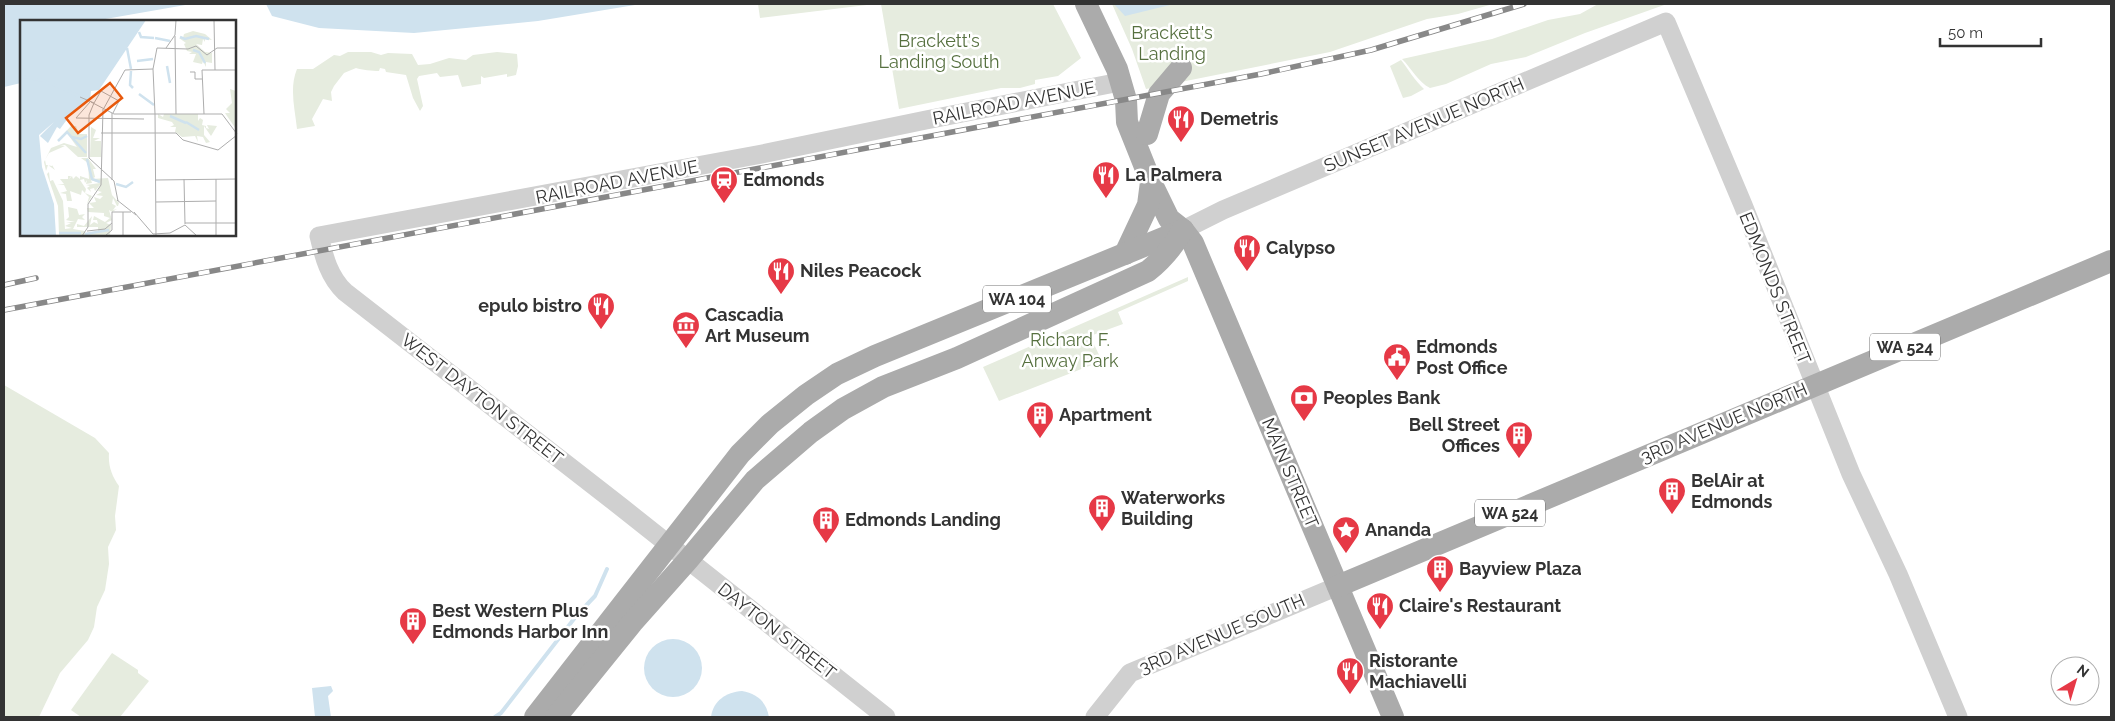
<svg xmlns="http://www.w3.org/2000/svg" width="2115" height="721" viewBox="0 0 2115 721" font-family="Raleway,sans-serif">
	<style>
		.green { fill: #e6ecdf }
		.water { fill: #cfe2ee }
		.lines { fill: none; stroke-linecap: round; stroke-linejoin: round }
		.stream { stroke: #cfe2ee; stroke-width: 4 }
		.minor { stroke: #d0d0d0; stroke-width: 19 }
		.major { stroke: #ababab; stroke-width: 22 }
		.rail-casing { stroke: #888; stroke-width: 5.5 }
		.rail { stroke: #fff; stroke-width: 4; stroke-dasharray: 11; stroke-linecap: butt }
		.labels { text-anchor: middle; stroke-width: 5; stroke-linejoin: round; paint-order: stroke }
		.shield { fill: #fff; stroke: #707070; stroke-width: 1 }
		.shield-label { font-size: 16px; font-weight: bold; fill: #333 }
		.park-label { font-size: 18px; fill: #56703f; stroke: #fff }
		.street-label { font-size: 18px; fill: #333; stroke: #fff }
		.poi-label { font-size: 18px; font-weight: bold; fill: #333; stroke: #fff; text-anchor: start }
		.inset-river { fill: none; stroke: #cfe2ee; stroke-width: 2.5 }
		.inset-road { fill: none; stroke: #adadad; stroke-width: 1 }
		.view { fill: #e8590c; fill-opacity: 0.15; stroke: #e8590c; stroke-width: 2.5 }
		.inset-edge { fill: none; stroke: #333; stroke-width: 2.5 }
	</style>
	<rect width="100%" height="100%" fill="#fff"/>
	<g class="green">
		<polygon points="758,4 875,4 760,18"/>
		<polygon points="881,4 1053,4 1081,58 1058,76 1035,80 1035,84 1020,88 1001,88 899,109"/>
		<polygon points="1112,4 1493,4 1458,14 1427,19 1330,52 1146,89 1132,49"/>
		<path d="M1598 4H1667L1585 33 1526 57 1491 64 1446 84 1430 88C1418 82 1412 69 1402 59L1492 39 1548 20 1580 14Z"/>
		<path d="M348 52H371L381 55 388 53 412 54 418 65 430 64 449 58 466 60 473 55 497 52 517 54 518 66 516 75 507 77V74L484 78 481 76V84L462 87 458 75 440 77 437 73 419 76 417 79 423 106 420 111 413 98 406 75 386 72 385 69 380 68 379 71C372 71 362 70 356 68L344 73 334 86 331 92 332 101 323 99 312 119 315 126 297 129C295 109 289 88 297 69H313L334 55 340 56Z"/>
		<path d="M1401 60C1409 70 1414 80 1424 89L1411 96 1403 98 1390 66Z"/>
		<polygon points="1188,277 1188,281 1118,312 1123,324 1090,336 1102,361 999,401 983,367"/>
		<path d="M4 385 95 438 109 453C108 466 112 476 119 486L115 516 116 530 108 547 109 564 105 590 97 607 94 627 88 640 60 673 39 717H4Z"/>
		<polygon points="112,653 138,670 138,673 149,681 120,717 81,717 71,710"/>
	</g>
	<g class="water">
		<polygon points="4,4 191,4 94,21 21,21 21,83 4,87"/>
		<polygon points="266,4 641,4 538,21 414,33 319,28 272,16"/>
		<polygon points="1114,4 1174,4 1125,16"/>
		<circle cx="673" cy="668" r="29"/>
		<polygon points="331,686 333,691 328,696 331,717 315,717 312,688"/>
		<path d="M742 691C757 694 766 701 769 717H711C713 701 726 692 742 691Z"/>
	</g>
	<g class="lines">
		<polyline class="stream" points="495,717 501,713 577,615 595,596 607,569"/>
		<g class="minor">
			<polyline points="1183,230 1223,210 1666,22 1743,205 1851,474 1898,574 1958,717"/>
			<path d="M886 717 620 506 345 292C329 277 324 257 319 236L762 154 926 120 1120 82"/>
			<polyline points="1095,717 1130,673 1338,586"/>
		</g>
		<g class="major">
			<polyline points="1086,4 1117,69 1126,100 1127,122 1151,182 1169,219 1183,230 1193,243 1393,717"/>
			<polyline points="1147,134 1159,94 1181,68"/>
			<polyline points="1125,254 1148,205 1151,182"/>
			<polyline points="1338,586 2111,261"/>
			<polyline points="535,717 740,454 770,424 806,395 837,374 875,356 1183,230"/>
			<path d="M556 717 632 623 688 560 755 480 811 432 843 409 883 387 957 358 1148 271C1163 259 1173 247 1183 230"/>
		</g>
		<g class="rail-casing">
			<g id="rail">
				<polyline points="4,285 36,278"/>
				<polyline points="4,310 1261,74 1371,50 1524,4"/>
			</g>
		</g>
		<use href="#rail" class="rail"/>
	</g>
	<defs>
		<g id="restaurant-pin" transform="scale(1.4375)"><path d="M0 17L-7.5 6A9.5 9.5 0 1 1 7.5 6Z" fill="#e63946" stroke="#fff"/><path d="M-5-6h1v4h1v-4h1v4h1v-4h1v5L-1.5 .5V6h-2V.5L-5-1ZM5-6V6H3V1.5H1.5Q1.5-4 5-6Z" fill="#fff"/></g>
		<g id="station-pin" transform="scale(1.4375)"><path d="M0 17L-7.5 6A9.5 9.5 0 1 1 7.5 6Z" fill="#e63946" stroke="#fff"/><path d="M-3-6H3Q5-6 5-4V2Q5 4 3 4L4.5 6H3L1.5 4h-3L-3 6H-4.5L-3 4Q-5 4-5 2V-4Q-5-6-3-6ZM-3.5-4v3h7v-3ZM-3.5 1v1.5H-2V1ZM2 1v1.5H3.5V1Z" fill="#fff"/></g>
		<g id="museum-pin" transform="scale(1.4375)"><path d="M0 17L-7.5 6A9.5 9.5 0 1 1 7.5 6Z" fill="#e63946" stroke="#fff"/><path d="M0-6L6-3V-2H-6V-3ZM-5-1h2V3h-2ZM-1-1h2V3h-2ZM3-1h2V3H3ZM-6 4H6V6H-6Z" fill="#fff"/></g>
		<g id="civic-pin" transform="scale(1.4375)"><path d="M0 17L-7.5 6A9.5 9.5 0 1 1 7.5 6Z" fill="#e63946" stroke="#fff"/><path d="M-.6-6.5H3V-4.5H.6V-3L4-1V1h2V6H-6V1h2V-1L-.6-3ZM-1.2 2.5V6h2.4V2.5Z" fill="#fff"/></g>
		<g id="bank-pin" transform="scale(1.4375)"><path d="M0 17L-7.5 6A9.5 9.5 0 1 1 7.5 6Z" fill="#e63946" stroke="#fff"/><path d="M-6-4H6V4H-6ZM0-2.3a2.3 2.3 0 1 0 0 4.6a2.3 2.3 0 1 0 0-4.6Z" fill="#fff"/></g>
		<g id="building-pin" transform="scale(1.4375)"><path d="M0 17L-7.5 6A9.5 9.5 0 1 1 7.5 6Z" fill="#e63946" stroke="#fff"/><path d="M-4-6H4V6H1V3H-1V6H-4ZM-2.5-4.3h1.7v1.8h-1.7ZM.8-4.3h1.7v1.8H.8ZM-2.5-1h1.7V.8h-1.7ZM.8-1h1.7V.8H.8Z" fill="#fff"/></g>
		<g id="sight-pin" transform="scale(1.4375)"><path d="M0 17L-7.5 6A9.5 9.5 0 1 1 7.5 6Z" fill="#e63946" stroke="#fff"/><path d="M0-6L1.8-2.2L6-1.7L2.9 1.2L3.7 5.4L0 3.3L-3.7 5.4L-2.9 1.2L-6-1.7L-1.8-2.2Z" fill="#fff"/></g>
	</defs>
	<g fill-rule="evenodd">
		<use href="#restaurant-pin" x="1181" y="119"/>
		<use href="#restaurant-pin" x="1106" y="175"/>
		<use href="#station-pin" x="724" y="180"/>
		<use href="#restaurant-pin" x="1247" y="248"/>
		<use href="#restaurant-pin" x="781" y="271"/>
		<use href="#restaurant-pin" x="601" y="306"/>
		<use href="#museum-pin" x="686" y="325"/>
		<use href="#civic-pin" x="1397" y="357"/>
		<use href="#bank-pin" x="1304" y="398"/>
		<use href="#building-pin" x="1040" y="415"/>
		<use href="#building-pin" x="1519" y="435"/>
		<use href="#building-pin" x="1672" y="491"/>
		<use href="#building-pin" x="1102" y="508"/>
		<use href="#building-pin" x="826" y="520"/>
		<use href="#sight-pin" x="1346" y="530"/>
		<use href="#building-pin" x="1440" y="569"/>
		<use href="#restaurant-pin" x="1380" y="606"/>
		<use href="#building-pin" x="413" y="621"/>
		<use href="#restaurant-pin" x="1350" y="671"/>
	</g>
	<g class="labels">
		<g class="shield">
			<rect x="983" y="285.5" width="68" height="27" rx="4"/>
			<rect x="1870" y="333.5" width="70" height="27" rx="4"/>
			<rect x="1475" y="499.5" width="70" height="27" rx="4"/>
		</g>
		<g class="shield-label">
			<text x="1017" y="305">WA 104</text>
			<text x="1905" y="353">WA 524</text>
			<text x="1510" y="519">WA 524</text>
		</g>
		<g class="park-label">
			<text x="1172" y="39">Brackett's<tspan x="1172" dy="21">Landing</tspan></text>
			<text x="939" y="47">Brackett's<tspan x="939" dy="21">Landing South</tspan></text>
			<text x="1070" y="346">Richard F.<tspan x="1070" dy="21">Anway Park</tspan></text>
		</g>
		<g class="street-label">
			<text transform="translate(1014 103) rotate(-11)" y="6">RAILROAD AVENUE</text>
			<text transform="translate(1424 125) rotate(-23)" y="6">SUNSET AVENUE NORTH</text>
			<text transform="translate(617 182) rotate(-11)" y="6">RAILROAD AVENUE</text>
			<text transform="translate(1775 288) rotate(68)" y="6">EDMONDS STREET</text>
			<text transform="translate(482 399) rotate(38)" y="6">WEST DAYTON STREET</text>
			<text transform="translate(1724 423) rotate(-23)" y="6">3RD AVENUE NORTH</text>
			<text transform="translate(1290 473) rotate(67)" y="6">MAIN STREET</text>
			<text transform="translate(777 631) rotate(38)" y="6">DAYTON STREET</text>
			<text transform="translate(1222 634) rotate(-23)" y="6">3RD AVENUE SOUTH</text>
		</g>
		<g class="poi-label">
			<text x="1200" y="125">Demetris</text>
			<text x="1125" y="181">La Palmera</text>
			<text x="743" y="186">Edmonds</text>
			<text x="1266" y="254">Calypso</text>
			<text x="800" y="277">Niles Peacock</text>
			<text x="582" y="312" text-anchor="end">epulo bistro</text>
			<text x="705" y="321">Cascadia<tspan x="705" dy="21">Art Museum</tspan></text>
			<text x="1416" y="353">Edmonds<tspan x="1416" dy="21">Post Office</tspan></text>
			<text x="1323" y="404">Peoples Bank</text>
			<text x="1059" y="421">Apartment</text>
			<text x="1500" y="431" text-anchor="end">Bell Street<tspan x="1500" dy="21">Offices</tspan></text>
			<text x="1691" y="487">BelAir at<tspan x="1691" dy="21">Edmonds</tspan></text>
			<text x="1121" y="504">Waterworks<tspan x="1121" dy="21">Building</tspan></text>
			<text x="845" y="526">Edmonds Landing</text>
			<text x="1365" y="536">Ananda</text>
			<text x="1459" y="575">Bayview Plaza</text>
			<text x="1399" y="612">Claire's Restaurant</text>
			<text x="432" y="617">Best Western Plus<tspan x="432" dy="21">Edmonds Harbor Inn</tspan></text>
			<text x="1369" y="667">Ristorante<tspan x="1369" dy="21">Machiavelli</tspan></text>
		</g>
	</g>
	<g transform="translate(20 20)">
		<rect width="216" height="216" fill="#fff"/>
		<path d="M173 11 185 14 192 20 185 19V22L183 19 182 25 176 24 185 32 192 33V43L186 42V47L183 41 182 44 173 42 176 34H169L172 32 167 31 164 24 166 23 159 18H163L164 14ZM216 66V101L215 104 216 109 205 93H210L206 89 212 83 210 69 216 71ZM138 94 143 97 144 94H178V101L180 98 183 100 182 105 186 106V108L189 109 187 105 197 106 191 116 184 106V115L190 122 186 123 183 117 177 116 178 122 175 116 162 117 155 112 156 107H150L154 105 152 102 138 98ZM51 106H56L59 114H67V137H58L45 125H40L45 126 29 133 25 140 26 145H27L32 146V145L35 150 28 145 26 151 24 142 31 128 44 123 57 127 47 113 37 121ZM71 107 76 110 73 118H80L74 121H81V137H70ZM61 138H68L76 149H73L75 157 72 159 88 158 92 175 99 183 98 186H97L93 178 92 184 89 182 96 186 93 190 97 189 92 192 89 190 92 200 86 203 91 205 90 216H68L66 214 78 211V207H57V204L64 206 72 196 70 205 74 202 78 204 77 200H73L74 196 85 202 90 198 84 196V193L68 192 67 188H74L69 183 76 182 74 177 80 179 83 176 76 175 82 172 78 171 80 165 75 171 74 168 70 169 71 172 67 168 70 166 66 165 80 163 71 160 72 163 66 164 67 160 65 163 64 159 60 160 66 169 65 173 72 176 67 184 69 177 62 170 61 175 50 171 52 181H47L46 174 40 173 47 171 44 165 37 164H44L40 159H48V156H51L49 159 52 156 53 159 56 156 60 159V156L69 159 68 143ZM29 152 30 161 33 160 43 181 45 209 52 208 45 206 51 203 46 202H55L46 200 49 197 48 187 57 189 59 195 65 194 62 197 65 200 58 199 53 209 65 211 66 216H39L38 186 27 154Z" fill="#e6ecdf"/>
		<path d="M0 0H126L79 70 71 71 70 80 51 94 40 109 37 107 28 123 20 116 34 102 19 115 22 147 34 184 36 216H0Z" fill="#cfe2ee"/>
		<path class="inset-river" d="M119 12 121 17 134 18M160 17 165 19 176 16 189 19M135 18 150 21M107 28 111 49M173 30 179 32 185 43M117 41 133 39M147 46 150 63M111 51 110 65 113 68M0 56 25 61 59 76M119 74 134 85M150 96 166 103M166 102 179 110M52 117 61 119 67 116M38 121 47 112 66 133M67 139 72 159 80 162M96 164 106 167 113 162M39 213H61M65 214 89 210"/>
		<path class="inset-road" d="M194 0 195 50M155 16 156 94M146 28 155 15 156 0M133 49 135 94M170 52H175V59H182M60 77 74 83M70 82 56 98 124 99M71 82 94 94H202L217 114M74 83 81 71 99 81 93 93M74 83 69 95V138L94 161 98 181M84 88 105 50 133 49 137 28 168 29 176 26 187 35 197 28H217M135 94 136 216M184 94 182 50H217M81 113H156L163 120 198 130 217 115M164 159 165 204M196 159V216M92 160V93M135 160 217 159M97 180 116 195M136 182 196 181M103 192V216M114 192 133 214 150 213 165 205 177 216M165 203H217M67 211 85 209 92 203M62 216 68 207V184L81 165 83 89M85 216 92 210V192H111"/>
		<path class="view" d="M90 63 102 78 58 113 46 98Z"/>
		<rect width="216" height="216" class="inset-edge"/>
	</g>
	<rect width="2115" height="721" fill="none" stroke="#333333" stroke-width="10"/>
	<g transform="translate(2075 681) rotate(38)"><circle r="24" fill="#ffffff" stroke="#adadad"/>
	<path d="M0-4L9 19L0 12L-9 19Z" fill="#e63946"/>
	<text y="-8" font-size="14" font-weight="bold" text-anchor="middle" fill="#333333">N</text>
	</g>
	<path d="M1940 38v8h101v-8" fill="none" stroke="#333333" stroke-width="2.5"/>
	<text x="1948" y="38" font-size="15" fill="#333333" stroke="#ffffff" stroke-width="4" paint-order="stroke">50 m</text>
</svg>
